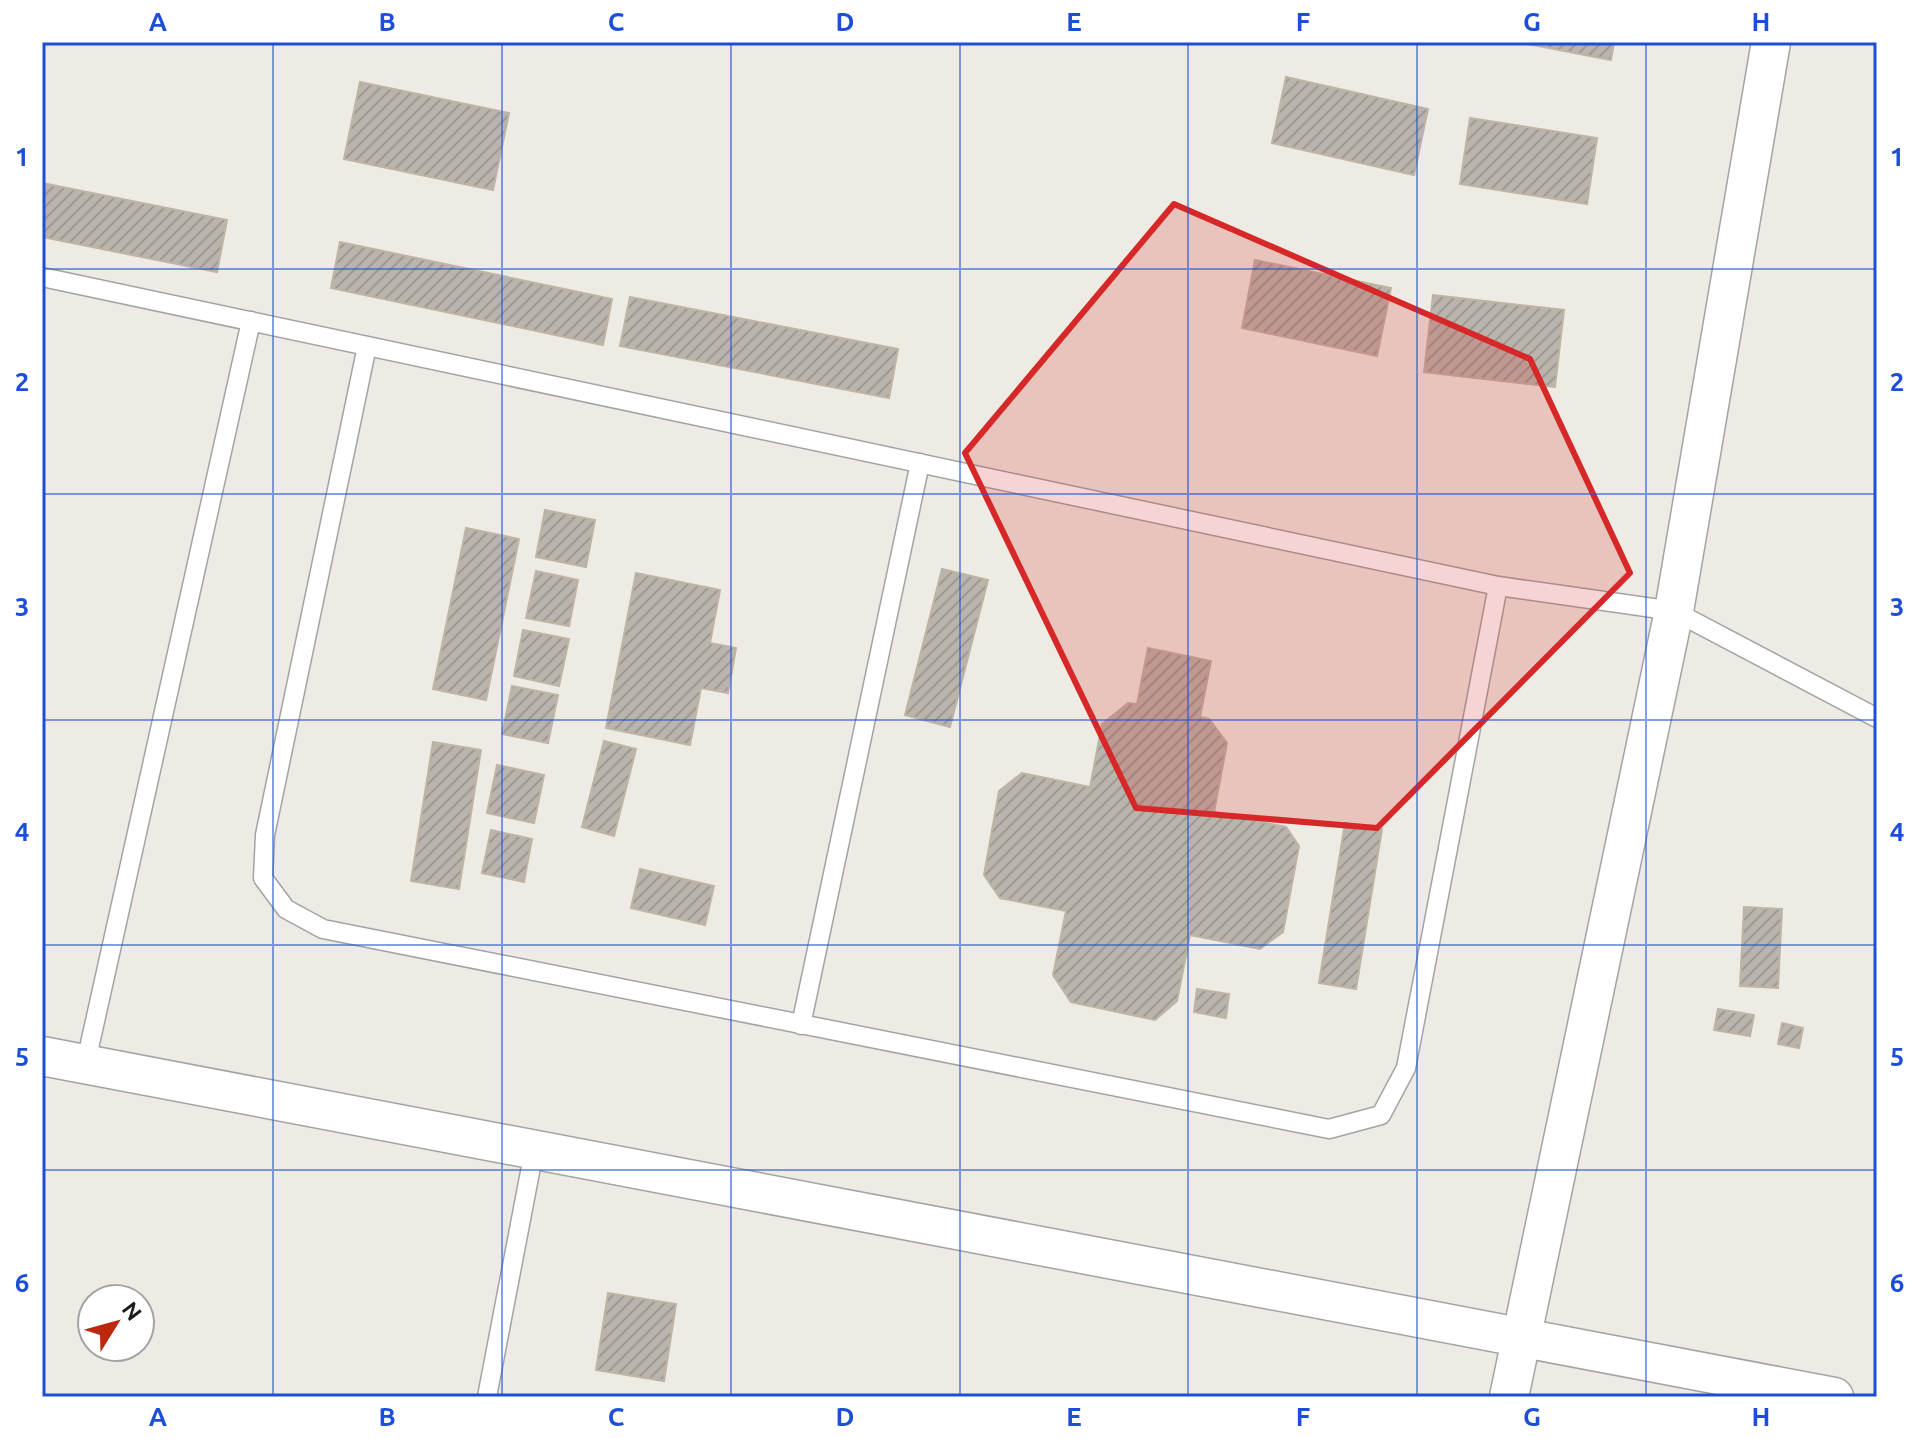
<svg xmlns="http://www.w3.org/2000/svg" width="1919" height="1439" viewBox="0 0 1919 1439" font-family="Ubuntu,sans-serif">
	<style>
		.building { fill: url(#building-hatch); stroke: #beb4a6; stroke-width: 2 }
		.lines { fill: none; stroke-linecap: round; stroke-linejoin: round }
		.service-casing { stroke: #a3a3a3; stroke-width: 21 }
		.minor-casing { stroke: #a3a3a3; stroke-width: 41 }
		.service { stroke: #fff; stroke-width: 18 }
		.minor { stroke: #fff; stroke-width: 38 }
		.marked { fill: #d62828; fill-opacity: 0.2; stroke: #d62828; stroke-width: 6; stroke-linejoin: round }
		.grid { fill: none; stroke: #1d4ed8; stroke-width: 2; stroke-opacity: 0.55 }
		.neatline { fill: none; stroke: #1d4ed8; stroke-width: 3 }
		.grid-label { font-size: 26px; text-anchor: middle; font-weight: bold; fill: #1d4ed8 }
	</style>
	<defs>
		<pattern id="building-hatch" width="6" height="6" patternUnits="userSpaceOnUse" patternTransform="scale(2)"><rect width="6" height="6" fill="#b9b4ac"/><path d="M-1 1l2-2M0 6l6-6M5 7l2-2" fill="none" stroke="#9e9a93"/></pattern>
	</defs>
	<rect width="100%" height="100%" fill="#edebe3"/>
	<g class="building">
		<polygon points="1517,42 1614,42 1611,60"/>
		<polygon points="1286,77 1428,109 1414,175 1272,143"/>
		<polygon points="360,82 509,113 493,190 344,159"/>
		<polygon points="1470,118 1597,138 1587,204 1460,184"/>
		<polygon points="42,183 227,220 217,272 42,237"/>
		<polygon points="340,242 612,299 603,345 331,288"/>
		<polygon points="1255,260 1391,288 1377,356 1242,328"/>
		<polygon points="1433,295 1564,310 1555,387 1424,372"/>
		<polygon points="630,297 898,349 889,398 620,346"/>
		<polygon points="545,510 595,520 586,567 536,557"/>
		<polygon points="466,528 519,539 486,700 433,689"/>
		<polygon points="942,569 988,580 950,727 905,715"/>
		<polygon points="536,571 578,580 569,626 526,618"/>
		<polygon points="636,573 720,590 710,643 736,648 728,693 701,688 690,745 606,728"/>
		<polygon points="523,630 569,639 559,686 514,676"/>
		<polygon points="1148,648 1211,661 1200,717 1209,719 1227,743 1214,812 1286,827 1299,846 1283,932 1260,949 1190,935 1177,1001 1155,1020 1071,1002 1053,975 1066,911 1000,898 984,875 999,791 1022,773 1090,787 1102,724 1128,703 1137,704"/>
		<polygon points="512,686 558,695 548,743 502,734"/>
		<polygon points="604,741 636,749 614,836 582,827"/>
		<polygon points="433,742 481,750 459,889 411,881"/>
		<polygon points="497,765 544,775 534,823 487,813"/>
		<polygon points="1345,823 1382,829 1356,989 1319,983"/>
		<polygon points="491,830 532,839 524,882 482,873"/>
		<polygon points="640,869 714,886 705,925 631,908"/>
		<polygon points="1744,907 1782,909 1778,988 1740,986"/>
		<polygon points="1197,989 1229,994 1226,1018 1194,1012"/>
		<polygon points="1718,1009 1754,1015 1750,1036 1714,1030"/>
		<polygon points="1782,1023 1803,1028 1799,1048 1778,1044"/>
		<polygon points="608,1293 676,1304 664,1381 596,1370"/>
	</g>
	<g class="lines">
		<g class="service-casing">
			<g id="service">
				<polyline points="42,277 1498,586 1674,611 1877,718"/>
				<polyline points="367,346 265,835 263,878 286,909 323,929 1329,1129 1381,1115 1406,1068 1498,586"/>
				<polyline points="801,1025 920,463"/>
				<polyline points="85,1066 251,321"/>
				<polyline points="487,1397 534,1151"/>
			</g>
		</g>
		<g class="minor-casing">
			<g id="minor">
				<polyline points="42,1056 1834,1397"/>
				<polyline points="1509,1397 1674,611 1771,42"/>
			</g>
		</g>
		<use href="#service" class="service"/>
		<use href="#minor" class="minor"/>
	</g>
	<path class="marked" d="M1174 204 1530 359 1630 573 1377 828 1136 808 965 453Z"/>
	<path class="grid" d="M273 42V1397M502 42V1397M731 42V1397M960 42V1397M1188 42V1397M1417 42V1397M1646 42V1397M42 269H1877M42 494H1877M42 720H1877M42 945H1877M42 1170H1877"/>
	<rect width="1919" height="1439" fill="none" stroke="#ffffff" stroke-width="88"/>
	<g transform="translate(116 1323) rotate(53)"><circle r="38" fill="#ffffff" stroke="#a4a4a4" stroke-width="2"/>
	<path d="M0-6L14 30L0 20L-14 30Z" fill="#bc270d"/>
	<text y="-12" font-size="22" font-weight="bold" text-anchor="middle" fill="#1c1c1c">N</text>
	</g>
	<rect x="44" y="44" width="1831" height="1351" class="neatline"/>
	<g class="grid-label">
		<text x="158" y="31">A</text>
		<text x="387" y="31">B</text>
		<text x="616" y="31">C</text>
		<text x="845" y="31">D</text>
		<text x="1074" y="31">E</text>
		<text x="1303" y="31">F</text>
		<text x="1532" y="31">G</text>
		<text x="1761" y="31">H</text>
		<text x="22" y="166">1</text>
		<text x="1897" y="166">1</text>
		<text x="22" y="391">2</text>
		<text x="1897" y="391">2</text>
		<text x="22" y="616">3</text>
		<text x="1897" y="616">3</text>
		<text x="22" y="841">4</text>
		<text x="1897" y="841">4</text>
		<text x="22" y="1066">5</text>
		<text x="1897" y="1066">5</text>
		<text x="22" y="1292">6</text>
		<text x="1897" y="1292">6</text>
		<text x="158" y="1426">A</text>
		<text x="387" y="1426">B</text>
		<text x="616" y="1426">C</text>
		<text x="845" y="1426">D</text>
		<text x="1074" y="1426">E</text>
		<text x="1303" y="1426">F</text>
		<text x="1532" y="1426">G</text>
		<text x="1761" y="1426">H</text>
	</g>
</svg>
